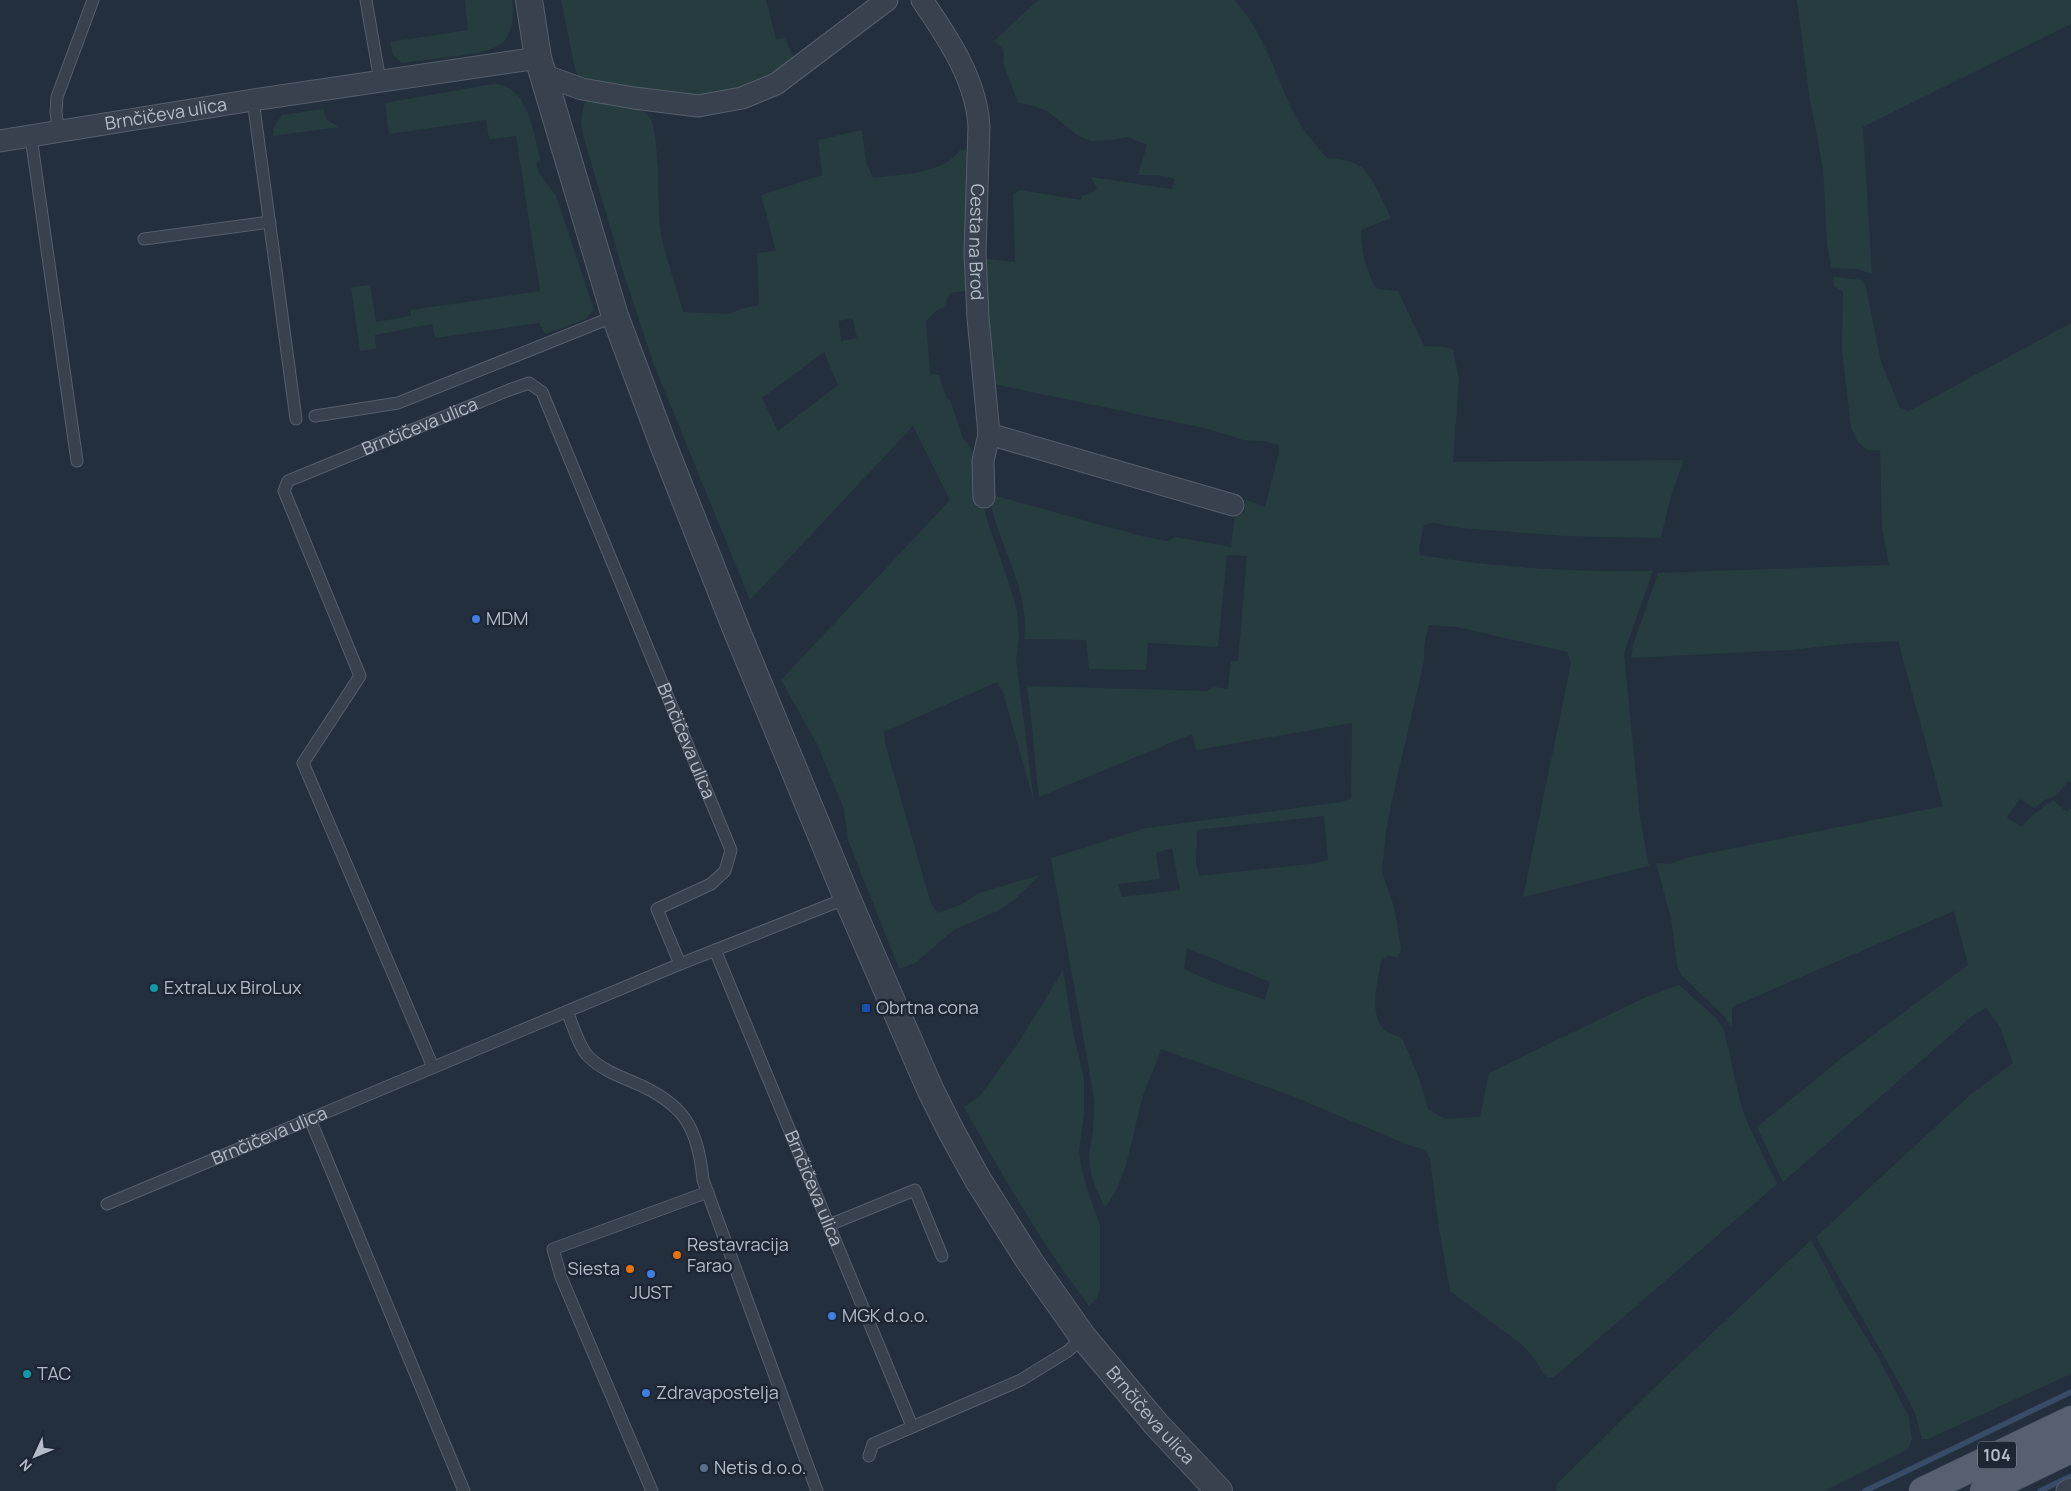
<svg xmlns="http://www.w3.org/2000/svg" width="2071" height="1491" viewBox="0 0 2071 1491" font-family="Manrope,sans-serif">
	<style>
		.green { fill: #263c3f; fill-rule: evenodd }
		.lines { fill: none; stroke-linecap: round; stroke-linejoin: round }
		.stream { stroke: #394c67; stroke-width: 5.5 }
		.service-casing { stroke: #565f6c; stroke-width: 13 }
		.minor-casing { stroke: #565f6c; stroke-width: 23 }
		.tertiary-casing { stroke: #565f6c; stroke-width: 28 }
		.primary-casing { stroke: #414a57; stroke-width: 29 }
		.service { stroke: #38414e; stroke-width: 11 }
		.minor { stroke: #38414e; stroke-width: 21 }
		.tertiary { stroke: #38414e; stroke-width: 26 }
		.primary { stroke: #56606e; stroke-width: 28 }
		.shop-dot { fill: #3f7fe0; stroke: #1d2633; stroke-width: 2 }
		.culture-dot { fill: #0f9aa8; stroke: #1d2633; stroke-width: 2 }
		.transit-dot { fill: #1a4fb4; stroke: #1d2633; stroke-width: 2 }
		.food-dot { fill: #e8710a; stroke: #1d2633; stroke-width: 2 }
		.service-dot { fill: #5c6f8a; stroke: #1d2633; stroke-width: 2 }
		.labels { text-anchor: middle; stroke-width: 5; stroke-linejoin: round; paint-order: stroke }
		.shield { fill: #1d2633; stroke: #878f9c; stroke-width: 1 }
		.shield-label { font-size: 16px; font-weight: bold; fill: #b4bcc9 }
		.street-label { font-size: 18px; fill: #b4bcc9; stroke: #1d2633 }
		.poi-label { font-size: 18px; fill: #b4bcc9; stroke: #1d2633; text-anchor: start }
	</style>
	<rect width="100%" height="100%" fill="#242f3e"/>
	<g class="green">
		<path d="M465 0H512C514 8 513 15 512 23 508 52 480 52 457 56 439 58 420 61 402 63L393 55 390 42 468 30Z"/>
		<polygon points="561,0 766,0 776,39 785,38 795,61 771,80 712,98 628,88 578,76 575,68"/>
		<path d="M1038 0H1234C1263 30 1274 71 1291 108 1299 126 1314 143 1327 158 1338 159 1351 160 1361 167 1372 175 1385 205 1391 218L1361 230C1361 251 1366 272 1377 289L1398 291 1424 346C1436 348 1442 344 1453 350L1459 379 1453 462 1684 460 1670 499 1661 538 1565 536 1461 528 1433 523 1424 525 1419 549 1420 555C1497 568 1575 572 1653 571L1624 653 1640 818 1649 866 1523 897 1571 663 1567 652 1457 627 1429 625 1424 646V661L1392 800 1386 831 1382 873 1392 901 1397 922 1401 950 1397 958 1389 955 1381 961C1378 982 1367 1017 1387 1032 1391 1034 1397 1036 1402 1038L1419 1078 1428 1109 1445 1119 1480 1117 1489 1073 1648 996 1679 985 1716 1018 1724 1030 1740 1101 1747 1122 1777 1184 1553 1378 1546 1377 1533 1357 1521 1344 1450 1291 1438 1222 1430 1159 1425 1150 1406 1144 1292 1096 1161 1049C1156 1066 1147 1082 1142 1099 1132 1135 1128 1178 1105 1208L1095 1186 1090 1168 1089 1155 1093 1132 1094 1103 1092 1086 1051 858 1146 828 1341 802 1351 799 1352 723 1196 750 1192 734 1039 797C1034 760 1033 723 1027 686L1207 691 1214 687 1228 689 1231 662 1238 661 1247 556 1227 555 1218 647 1148 643 1146 670 1089 669 1086 640 1024 639C1031 589 996 543 989 494L1141 536 1168 541 1175 537 1231 547 1235 512 1244 513 1246 500 1265 507 1279 453V445L1263 441 1244 440 1204 428 989 383 980 258 1015 262 1013 194 1020 190 1081 200 1082 196 1090 194 1097 189 1091 177 1172 189 1175 179C1161 174 1153 176 1138 175L1147 145 1128 137 1112 140 1091 141 1077 135 1047 111 1031 105 1018 103 1003 62C1006 51 1002 47 994 41ZM1324 816 1328 860 1310 864 1199 876 1196 863 1197 830ZM1172 848 1180 890 1122 897 1118 884 1160 879 1156 853ZM1187 948 1270 982 1265 1000 1215 983 1184 969Z"/>
		<polygon points="1797,0 2071,0 2071,24 1863,127 1872,274 1857,269 1831,268 1827,243 1823,169 1809,94"/>
		<path d="M493 84C529 84 533 134 541 161L536 163 539 173 556 196 594 310 586 319 545 334 539 323 435 338 432 324 375 335 376 349 360 351 351 287 370 285 376 322 411 316V310L540 291 516 136 489 139 486 120 389 134 385 103Z"/>
		<path d="M592 101C609 103 634 102 647 114 656 123 656 145 657 158 660 181 657 204 660 227 664 256 676 284 683 312L729 314 741 309 759 305 757 253 776 251 761 195 822 175 818 140 862 130 866 162 873 178C901 174 943 175 961 149L973 154 972 290 950 293 944 307 937 310 926 321 930 374 939 375 946 397 950 400 963 438 979 460 980 493 987 520 1010 586 1017 611 1019 636 1016 660 1034 802 1003 692 997 682 884 732 885 743 931 904 938 913 960 905 979 893 1040 875 1013 901 997 911 954 930 915 963 899 969 848 840 844 809 817 744 781 680 950 500 913 426 750 600 654 365 625 278 585 142 581 123 584 103ZM853 318 857 338 841 341 839 321ZM824 352 838 385 778 431 762 398Z"/>
		<polygon points="323,109 327,120 339,127 273,136 274,127 282,115"/>
		<polygon points="1833,277 1863,280 1866,288 1881,362 1900,408 1909,411 2071,323 2071,783 2068,781 2057,795 2043,801 2035,808 2020,799 2007,817 2021,827 2034,814 2053,800 2067,812 2071,808 2071,1374 1928,1439 1922,1439 1915,1413 1906,1395 1816,1237 1970,1095 2013,1063 2000,1027 1986,1008 1970,1018 1783,1182 1757,1127 1842,1058 1968,965 1954,911 1732,1007 1732,1028 1724,1016 1682,976 1677,965 1671,918 1656,863 1670,864 1690,857 1943,806 1898,641 1854,643 1790,650 1631,658 1633,645 1658,573 1889,565 1882,528 1880,450 1867,450 1858,442 1851,428 1842,350 1843,292 1834,286"/>
		<path d="M1063 970 1073 1033 1084 1078V1115L1079 1150 1081 1166 1087 1189 1100 1226V1286L1097 1299 1089 1306C1042 1243 1002 1176 964 1107L979 1097 1019 1042Z"/>
		<polygon points="1811,1240 1846,1305 1876,1353 1909,1417 1912,1440 1908,1449 1824,1491 1556,1491 1557,1484 1655,1387"/>
	</g>
	<g class="lines">
		<g class="stream">
			<polyline points="1865,1491 2071,1392"/>
			<polyline points="2040,1491 2071,1476"/>
		</g>
		<g class="service-casing">
			<g id="service">
				<polyline points="366,0 380,81"/>
				<polyline points="253,100 296,419"/>
				<polyline points="59,132 56,113 57,97 93,0"/>
				<polyline points="31,137 77,461"/>
				<polyline points="144,239 270,222"/>
				<polyline points="315,416 398,403 615,316"/>
				<path id="s1" d="M715 950 912 1426"/>
				<path d="M567 1011C572 1023 579 1047 588 1056 601 1069 616 1075 633 1082 683 1103 698 1126 703 1180L817 1491"/>
				<path id="s2" d="M433 1067 303 763 360 676 284 491 288 481 509 390 529 383 542 392 731 850 725 871 711 884 657 909 680 964"/>
				<polyline points="310,1119 464,1491"/>
				<path id="s3" d="M107 1204 680 964 847 898"/>
				<polyline points="829,1225 915,1190 942,1256"/>
				<polyline points="869,1456 873,1444 1021,1380 1068,1351 1083,1337"/>
				<polyline points="652,1491 561,1277 553,1249 708,1192"/>
			</g>
		</g>
		<g class="minor-casing">
			<g id="minor">
				<path id="s4" d="M922 0C948 38 976 79 979 126L975 253 978 318 989 434 983 461 984 497"/>
				<polyline points="543,75 582,89 634,98 698,106 742,98 776,84 887,0"/>
				<path id="s5" d="M0 141 253 100 538 58"/>
				<polyline points="989,434 1233,505"/>
				<polyline points="2067,1491 2071,1489"/>
			</g>
		</g>
		<g class="tertiary-casing">
			<g id="tertiary">
				<path id="s6" d="M529 0 538 58 615 316 664 447 736 629 847 898 930 1089 951 1131 978 1180 1030 1262 1083 1337 1156 1424 1219 1491"/>
			</g>
		</g>
		<g class="primary-casing">
			<g id="primary">
				<polyline points="1923,1491 2071,1420"/>
				<polyline points="1984,1491 2071,1449"/>
			</g>
		</g>
		<use href="#service" class="service"/>
		<use href="#minor" class="minor"/>
		<use href="#tertiary" class="tertiary"/>
		<use href="#primary" class="primary"/>
	</g>
	<g class="shop-dot">
		<circle cx="476" cy="619" r="5"/>
		<circle cx="651" cy="1274" r="5"/>
		<circle cx="832" cy="1316" r="5"/>
		<circle cx="646" cy="1393" r="5"/>
	</g>
	<g class="culture-dot">
		<circle cx="154" cy="988" r="5"/>
		<circle cx="27" cy="1374" r="5"/>
	</g>
	<rect class="transit-dot" x="861" y="1003" width="10" height="10" rx="2.5"/>
	<g class="food-dot">
		<circle cx="677" cy="1255" r="5"/>
		<circle cx="630" cy="1269" r="5"/>
	</g>
	<circle class="service-dot" cx="704" cy="1468" r="5"/>
	<g class="labels">
		<rect class="shield" x="1978" y="1441.5" width="38" height="27" rx="4"/>
		<g class="shield-label">
			<text x="1997" y="1461">104</text>
		</g>
		<g class="street-label">
			<text dy="6" stroke="none"><textPath href="#s5" startOffset="168">Brnčičeva ulica</textPath></text>
			<text dy="6" stroke="none"><textPath href="#s4" startOffset="256">Cesta na Brod</textPath></text>
			<text dy="6" stroke="none"><textPath href="#s2" startOffset="788">Brnčičeva ulica</textPath></text>
			<text dy="6" stroke="none"><textPath href="#s2" startOffset="1299">Brnčičeva ulica</textPath></text>
			<text dy="6" stroke="none"><textPath href="#s3" startOffset="176">Brnčičeva ulica</textPath></text>
			<text dy="6" stroke="none"><textPath href="#s1" startOffset="258">Brnčičeva ulica</textPath></text>
			<text dy="6" stroke="none"><textPath href="#s6" startOffset="1558">Brnčičeva ulica</textPath></text>
		</g>
		<g class="poi-label">
			<text x="486" y="625">MDM</text>
			<text x="164" y="994">ExtraLux BiroLux</text>
			<text x="876" y="1014">Obrtna cona</text>
			<text x="687" y="1251">Restavracija<tspan x="687" dy="21">Farao</tspan></text>
			<text x="620" y="1275" text-anchor="end">Siesta</text>
			<text x="651" y="1299" text-anchor="middle">JUST</text>
			<text x="842" y="1322">MGK d.o.o.</text>
			<text x="37" y="1380">TAC</text>
			<text x="656" y="1399">Zdravapostelja</text>
			<text x="714" y="1474">Netis d.o.o.</text>
		</g>
	</g>
	<g transform="translate(35 1456) rotate(226)" stroke="#1d2633" stroke-width="4" paint-order="stroke">
	<path d="M0-4L9 19L0 12L-9 19Z" fill="#b4bcc9"/>
	<text y="-8" font-size="14" font-weight="bold" text-anchor="middle" fill="#b4bcc9">N</text>
	</g>
</svg>
